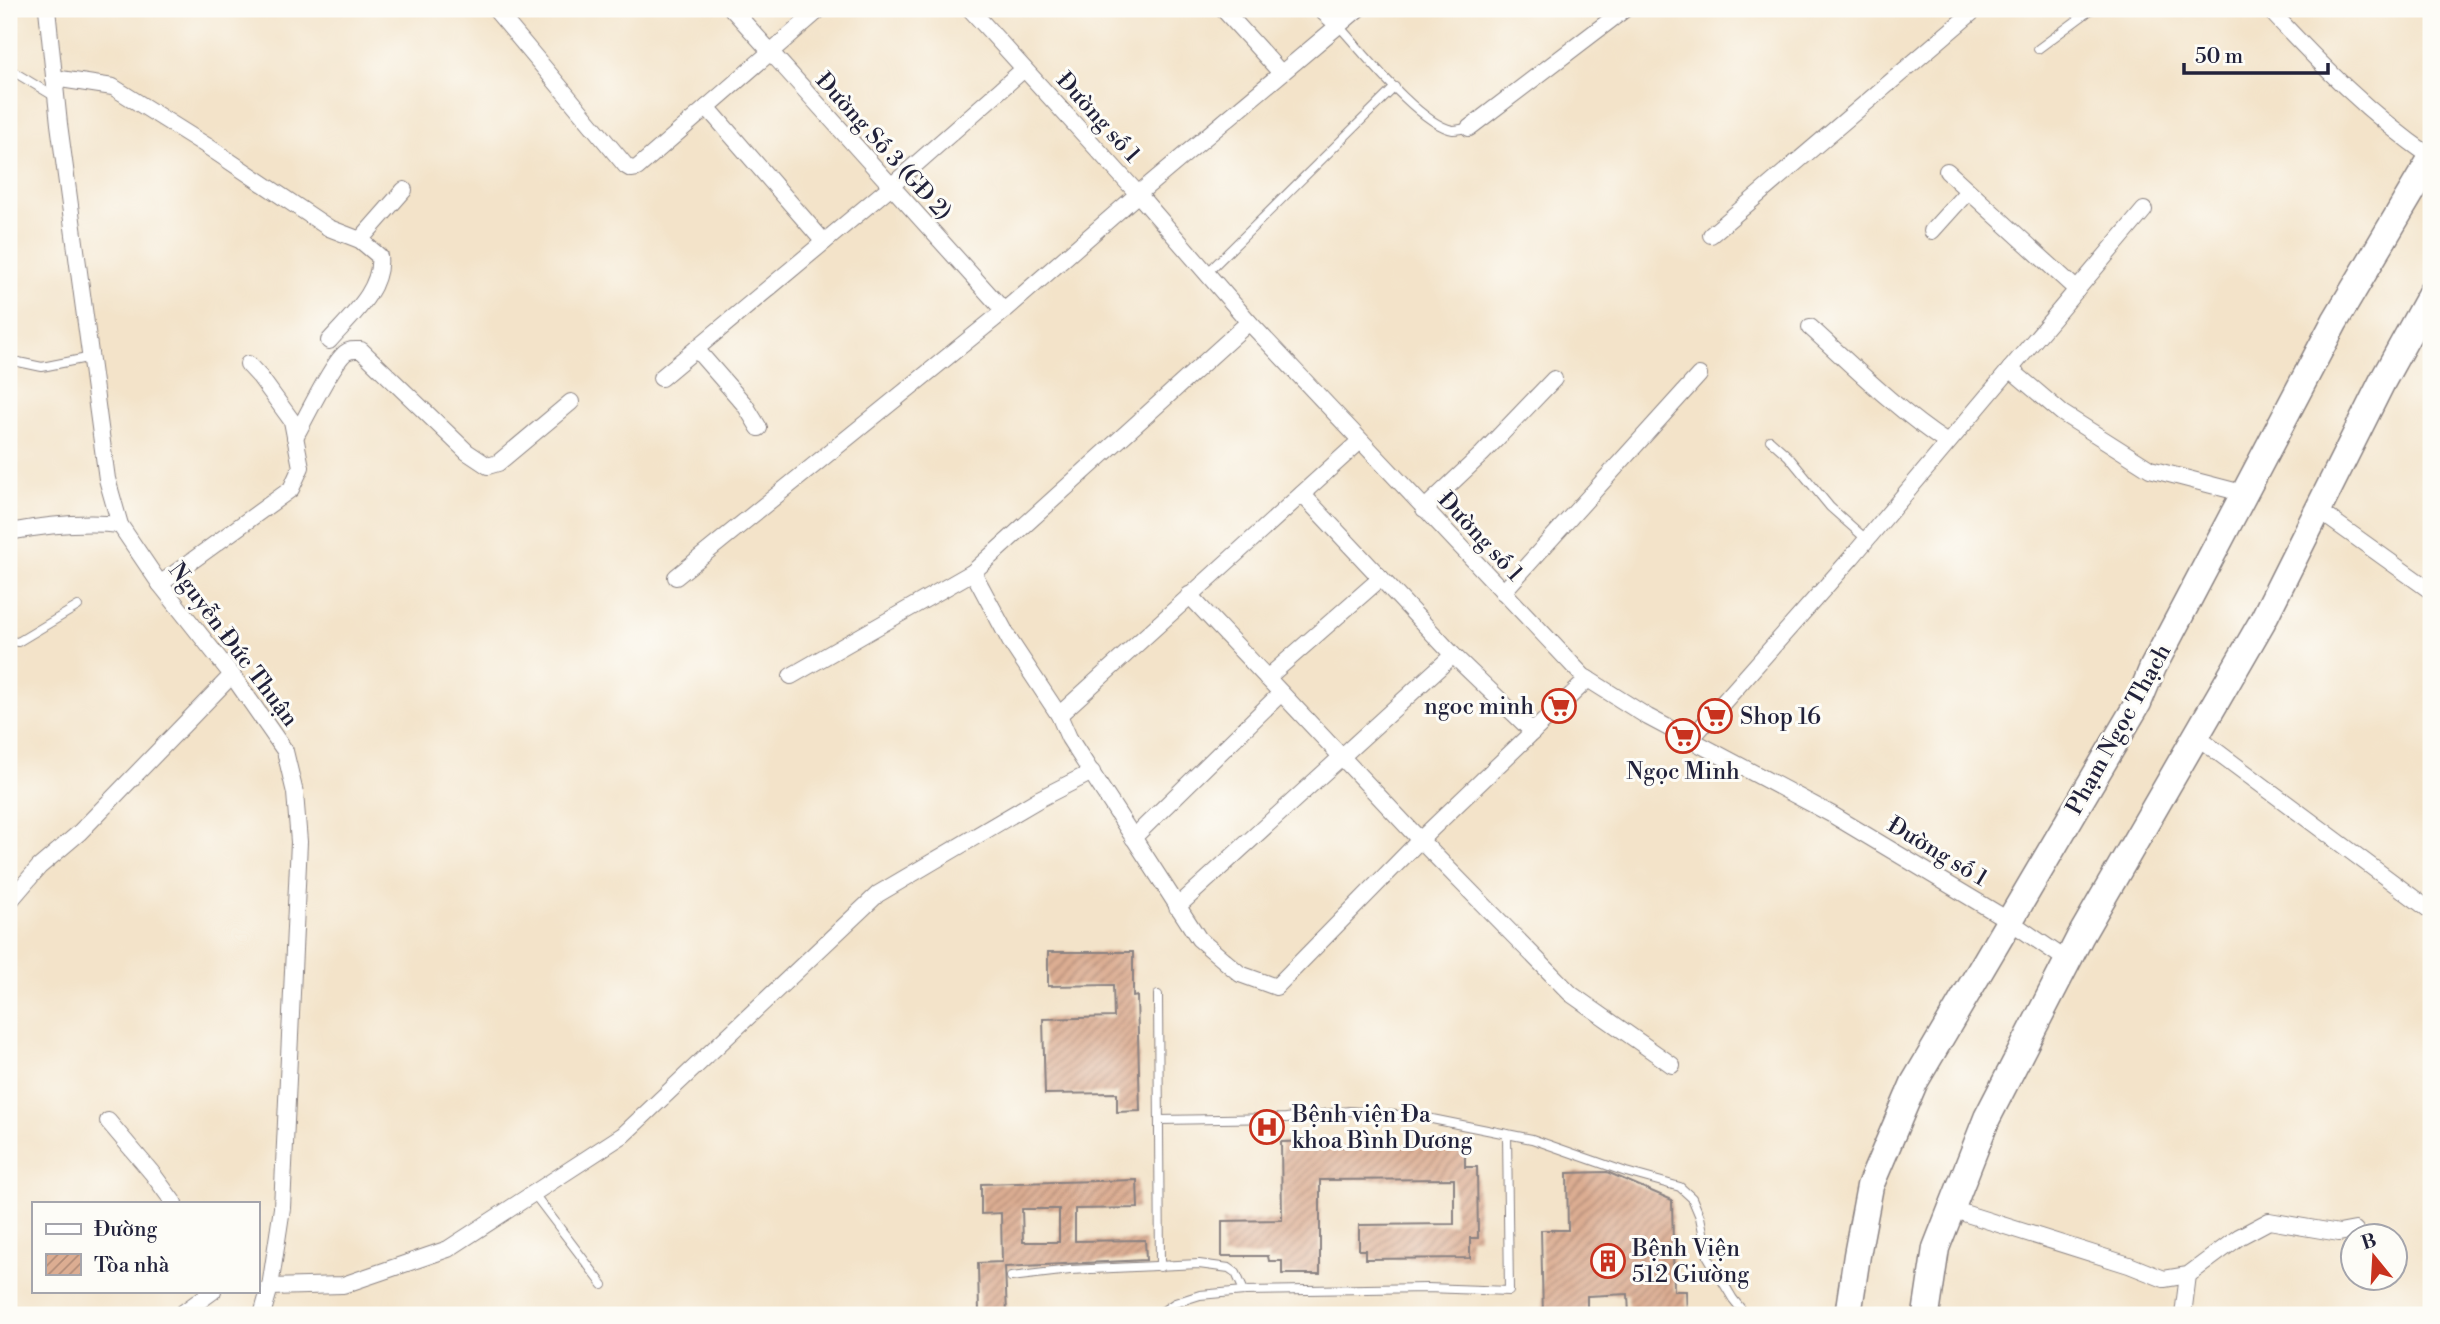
<svg xmlns="http://www.w3.org/2000/svg" width="2440" height="1324" viewBox="0 0 2440 1324" font-family="'Libre Bodoni',serif">
	<style>
		.building { fill: url(#building-hatch); fill-rule: evenodd }
		.lines { fill: none; stroke-linecap: round; stroke-linejoin: round }
		.service-casing { stroke: #8a8282; stroke-width: 10 }
		.minor-casing { stroke: #8a8282; stroke-width: 18 }
		.primary-casing { stroke: #8a8282; stroke-width: 29 }
		.service { stroke: #fff; stroke-width: 8 }
		.minor { stroke: #fff; stroke-width: 16 }
		.primary { stroke: #fff; stroke-width: 26 }
		.labels { text-anchor: middle; stroke-width: 6; stroke-linejoin: round; paint-order: stroke }
		.street-label { font-size: 23px; fill: #22223b; stroke: #fdfcf7 }
		.poi-label { font-size: 23px; fill: #22223b; stroke: #fdfcf7; text-anchor: start }
	</style>
	<defs>
		<pattern id="building-hatch" width="6" height="6" patternUnits="userSpaceOnUse" patternTransform="scale(1.75)"><rect width="6" height="6" fill="#dcad92"/><path d="M-1 1l2-2M0 6l6-6M5 7l2-2" fill="none" stroke="#b28c78"/></pattern>
	</defs>
	<rect width="100%" height="100%" fill="#fdfcf7"/>
	<filter id="ink" filterUnits="userSpaceOnUse"><feTurbulence type="fractalNoise" baseFrequency=".0143" numOctaves="2"/><feDisplacementMap in="SourceGraphic" scale="14" xChannelSelector="R" yChannelSelector="G"/><feConvolveMatrix kernelMatrix="1 2 1 2 8 2 1 2 1" color-interpolation-filters="sRGB"/></filter>
	<filter id="wash" filterUnits="userSpaceOnUse"><feTurbulence type="fractalNoise" baseFrequency=".00686" numOctaves="4" result="noise"/><feDisplacementMap in="SourceGraphic" scale="28" xChannelSelector="R" yChannelSelector="G"/><feGaussianBlur stdDeviation="1.57" result="paint"/><feColorMatrix in="noise" values="0 0 0 0 0 0 0 0 0 0 0 0 0 0 0 0 0 1.4 0 .05"/><feComposite in="paint" operator="in"/></filter>
	<g filter="url(#wash)">
		<rect width="100%" height="100%" fill="#f3e3c9"/>
		<g id="blocks">
			<g class="building">
				<polygon points="1048,952 1133,952 1133,997 1137,996 1140,1111 1117,1112 1117,1093 1045,1094 1043,1019 1114,1017 1113,985 1048,986"/>
				<polygon points="1320,1141 1321,1147 1465,1145 1465,1167 1477,1167 1478,1238 1470,1238 1470,1258 1365,1259 1365,1250 1359,1250 1359,1225 1454,1224 1454,1179 1320,1180 1320,1274 1282,1274 1282,1261 1269,1261 1268,1256 1222,1256 1222,1221 1282,1220 1281,1142"/>
				<polygon points="1607,1172 1672,1200 1674,1291 1686,1291 1687,1315 1629,1315 1628,1294 1587,1296 1587,1315 1543,1315 1541,1230 1568,1230 1567,1173"/>
				<path d="M1137 1180 1138 1208 1075 1209V1241L1145 1240 1146 1260 1005 1267 1007 1313 979 1314 978 1263 1002 1262 1001 1213 981 1214V1184ZM1022 1209H1059V1242H1023Z"/>
			</g>
		</g>
	</g>
	<g filter="url(#ink)">
		<use href="#blocks" fill-opacity="0" stroke="#8a8282" stroke-width="2"/>
		<g class="lines">
			<g class="service-casing">
				<g id="service">
					<path d="M1338 25C1362 51 1420 125 1453 130 1458 130 1464 128 1469 128"/>
					<polyline points="2038,49 2092,9"/>
					<polyline points="9,69 57,98"/>
					<polyline points="1207,273 1395,87"/>
					<polyline points="9,360 42,367 92,357"/>
					<polyline points="1770,440 1788,456 1830,507 1866,539"/>
					<polyline points="9,641 18,642 78,606"/>
					<polyline points="1158,995 1160,1267"/>
					<polyline points="1160,1120 1286,1118 1349,1111 1422,1117 1532,1139 1626,1172 1680,1187 1692,1198 1700,1217 1708,1257 1733,1299 1746,1315"/>
					<polyline points="534,1194 603,1285"/>
					<polyline points="1011,1277 1070,1270 1199,1264 1229,1268 1236,1273 1244,1291"/>
					<polyline points="1157,1315 1175,1303 1200,1295 1244,1291 1427,1288 1509,1291 1507,1134"/>
				</g>
			</g>
			<g class="minor-casing">
				<g id="minor">
					<polyline points="47,9 59,124 107,479 120,525 160,584 232,675 285,751 295,793 299,842 282,1208 270,1287 262,1315"/>
					<polyline points="495,9 626,166 631,169 637,168 820,9"/>
					<polyline points="732,9 1004,311"/>
					<polyline points="970,9 1138,194 1249,322 1583,676 1648,717 1831,814 2008,920 2068,961"/>
					<polyline points="1223,9 1281,73"/>
					<polyline points="1320,9 1338,25"/>
					<path d="M2269 9C2320 64 2369 114 2431 157"/>
					<path d="M54 78 113 87 207 146 329 228 360 240 379 256C383 290 349 318 329 341"/>
					<polyline points="707,107 824,242"/>
					<polyline points="1469,128 1625,9"/>
					<polyline points="1947,171 2077,290"/>
					<polyline points="1932,231 1968,191"/>
					<polyline points="1711,235 1976,9"/>
					<polyline points="360,240 404,190"/>
					<path d="M1810 327C1855 368 1897 410 1947 443"/>
					<polyline points="696,349 745,405 759,428"/>
					<polyline points="2010,369 2062,413 2150,469 2246,494"/>
					<polyline points="661,378 890,187 1024,69"/>
					<path d="M295 437C306 418 331 365 345 353 350 349 355 350 361 350L467 452 488 466 498 463 571 402"/>
					<polyline points="1302,494 1453,655 1533,732"/>
					<polyline points="1424,509 1482,454 1554,379"/>
					<polyline points="2318,510 2431,591"/>
					<path d="M9 532C46 525 82 521 120 525"/>
					<polyline points="973,572 1010,641 1059,715 1069,738 1199,939 1240,974 1276,987 1420,840 1588,679"/>
					<polyline points="676,577 1004,311 1138,194 1358,9"/>
					<polyline points="160,584 291,489 301,467 292,421 260,377 248,364"/>
					<polyline points="1503,592 1699,375"/>
					<polyline points="1189,595 1420,840 1571,994 1672,1065"/>
					<polyline points="791,676 973,572 1249,322"/>
					<polyline points="1267,678 1381,578"/>
					<polyline points="1059,715 1360,441"/>
					<polyline points="2196,736 2431,911"/>
					<polyline points="1691,739 1852,557 2144,210"/>
					<polyline points="1133,838 1281,693"/>
					<polyline points="9,902 39,867 79,833 232,675"/>
					<polyline points="1177,907 1453,655"/>
					<polyline points="108,1121 152,1173 174,1203"/>
					<polyline points="1951,1209 2129,1265 2164,1279 2188,1275 2239,1237 2269,1221 2339,1233 2355,1230"/>
					<polyline points="270,1287 343,1285 448,1249 623,1135 878,894 1039,799 1092,772"/>
					<polyline points="180,1315 213,1291"/>
					<polyline points="2183,1315 2188,1275"/>
				</g>
			</g>
			<g class="primary-casing">
				<g id="primary">
					<polyline points="1848,1315 1857,1255 1870,1186 1914,1083 2138,703 2153,667 2335,321 2431,159"/>
					<polyline points="1926,1315 1936,1248 1987,1118 2080,937 2262,622 2382,382 2431,293"/>
				</g>
			</g>
			<use href="#service" class="service"/>
			<use href="#minor" class="minor"/>
			<use href="#primary" class="primary"/>
		</g>
	</g>
	<defs>
		<g id="supermarket-ring" transform="scale(1.75)"><circle r="9.5" fill="#fdfcf7" stroke="#c8321e" stroke-width="1.5"/><path d="M-6-5.5h2.5l.6 2H6L4.5 2H-2.5L-4.4-4H-6ZM-1.5 3.2a1.3 1.3 0 1 0 .1 0ZM3 3.2a1.3 1.3 0 1 0 .1 0Z" fill="#c8321e"/></g>
		<g id="hospital-ring" transform="scale(1.75)"><circle r="9.5" fill="#fdfcf7" stroke="#c8321e" stroke-width="1.5"/><path d="M-5-5h3v3.5h4V-5h3V5h-3V1.5h-4V5h-3Z" fill="#c8321e"/></g>
		<g id="building-ring" transform="scale(1.75)"><circle r="9.5" fill="#fdfcf7" stroke="#c8321e" stroke-width="1.5"/><path d="M-4-6H4V6H1V3H-1V6H-4ZM-2.5-4.3h1.7v1.8h-1.7ZM.8-4.3h1.7v1.8H.8ZM-2.5-1h1.7V.8h-1.7ZM.8-1h1.7V.8H.8Z" fill="#c8321e"/></g>
	</defs>
	<g fill-rule="evenodd">
		<use href="#supermarket-ring" x="1559" y="706"/>
		<use href="#supermarket-ring" x="1715" y="716"/>
		<use href="#supermarket-ring" x="1683" y="736"/>
		<use href="#hospital-ring" x="1267" y="1127"/>
		<use href="#building-ring" x="1608" y="1261"/>
	</g>
	<g class="labels">
		<g class="street-label">
			<text transform="translate(1099 117) rotate(48)" y="8">Đường số 1</text>
			<text transform="translate(884 146) rotate(48)" y="8">Đường Số 3 (GĐ 2)</text>
			<text transform="translate(1481 536) rotate(47)" y="8">Đường số 1</text>
			<text transform="translate(234 644) rotate(53)" y="8">Nguyễn Đức Thuận</text>
			<text transform="translate(2118 729) rotate(-61)" y="8">Phạm Ngọc Thạch</text>
			<text transform="translate(1938 851) rotate(31)" y="8">Đường số 1</text>
		</g>
		<g class="poi-label">
			<text x="1534" y="714" text-anchor="end">ngoc minh</text>
			<text x="1740" y="724">Shop 16</text>
			<text x="1683" y="779" text-anchor="middle">Ngọc Minh</text>
			<text x="1292" y="1122">Bệnh viện Đa<tspan x="1292" dy="26">khoa Bình Dương</tspan></text>
			<text x="1632" y="1256">Bệnh Viện<tspan x="1632" dy="26">512 Giường</tspan></text>
		</g>
	</g>
	<rect width="2440" height="1324" fill="none" stroke="#fdfcf7" stroke-width="35"/>
	<rect x="32" y="1202" width="228" height="91" fill="#fdfcf7" stroke="#a5a5ac" stroke-width="2"/>
	<rect x="46" y="1224" width="35" height="10" fill="#ffffff" stroke="#a5a5ac" stroke-width="2"/>
	<text x="94" y="1236" font-size="21" fill="#22223b">Đường</text>
	<rect x="46" y="1254" width="35" height="21" fill="url(#building-hatch)" stroke="#a5a5ac" stroke-width="2"/>
	<text x="94" y="1272" font-size="21" fill="#22223b">Tòa nhà</text>
	<g transform="translate(2374 1257) rotate(342)"><circle r="33" fill="#fdfcf7" stroke="#a5a5ac" stroke-width="2"/>
	<path d="M0-5L12 26L0 18L-12 26Z" fill="#c8321e"/>
	<text y="-10" font-size="19" font-weight="bold" text-anchor="middle" fill="#22223b">B</text>
	</g>
	<path d="M2184 63v10h144v-10" fill="none" stroke="#22223b" stroke-width="3.5"/>
	<text x="2195" y="63" font-size="21" fill="#22223b" stroke="#fdfcf7" stroke-width="5" paint-order="stroke">50 m</text>
</svg>
